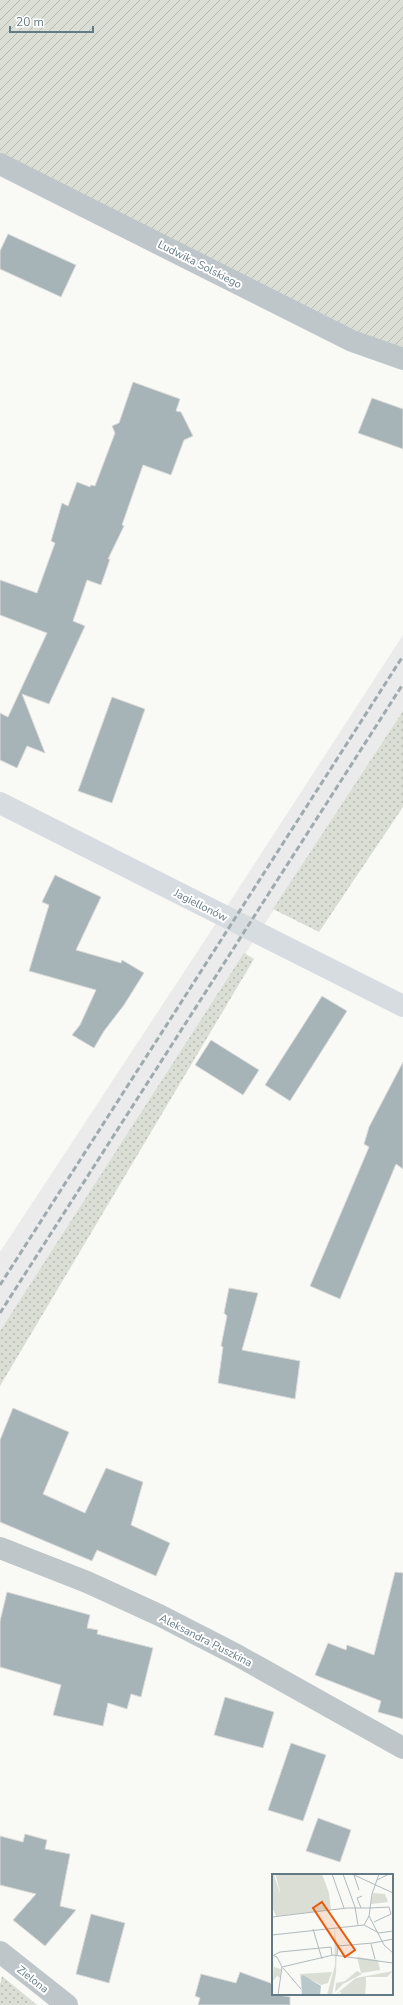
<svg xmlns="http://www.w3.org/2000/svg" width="403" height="2005" viewBox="0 0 403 2005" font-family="'Nunito Sans',sans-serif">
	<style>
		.built { fill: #eaebea }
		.grass { fill: url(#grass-dots) }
		.garden { fill: url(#garden-furrows) }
		.building { fill: #a6b3b7; stroke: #dbdbd9 }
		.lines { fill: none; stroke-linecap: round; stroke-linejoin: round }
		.street { stroke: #bfc6c9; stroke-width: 22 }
		.secondary { stroke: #d6dcdf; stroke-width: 22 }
		.rail { stroke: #9faaae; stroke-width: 3; stroke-dasharray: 6 3; stroke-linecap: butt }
		.labels { text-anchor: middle; stroke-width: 4; stroke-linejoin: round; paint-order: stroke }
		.street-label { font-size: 11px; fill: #627a83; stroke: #fff }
		.inset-road { fill: none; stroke: #afbbbe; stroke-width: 1 }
		.view { fill: #e8590c; fill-opacity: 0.15; stroke: #e8590c; stroke-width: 2 }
		.inset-edge { fill: none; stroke: #627a83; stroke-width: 2 }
	</style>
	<defs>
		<pattern id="grass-dots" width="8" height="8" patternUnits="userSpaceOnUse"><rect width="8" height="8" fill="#daded5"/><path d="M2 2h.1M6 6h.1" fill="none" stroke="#b4b9b2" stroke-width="1.8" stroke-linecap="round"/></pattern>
		<pattern id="garden-furrows" width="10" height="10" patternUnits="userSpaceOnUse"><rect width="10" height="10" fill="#daded5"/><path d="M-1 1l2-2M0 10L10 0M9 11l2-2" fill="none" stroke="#b4b9b2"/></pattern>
	</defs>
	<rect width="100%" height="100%" fill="#f9f9f6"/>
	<polygon class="built" points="403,635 403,711 0,1331 0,1252 209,934"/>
	<g class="grass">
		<polygon points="403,711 403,807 319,932 273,909"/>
		<polygon points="244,953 254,959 0,1386 0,1331"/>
		<polygon points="2,1976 37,2005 0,2005 0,1984"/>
	</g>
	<polygon class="garden" points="0,0 403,0 403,359 0,164"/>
	<g class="building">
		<polygon points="8,234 76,265 61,297 0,269 0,251"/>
		<polygon points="133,382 180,399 176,411 181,412 193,436 184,440 171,475 143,465 122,525 124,526 108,559 110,559 101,585 87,580 73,621 85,626 49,704 22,694 45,753 27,746 17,768 0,760 0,713 8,717 47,633 0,615 0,580 37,593 55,543 51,541 62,503 68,506 77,482 90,487 91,485 95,486 115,433 112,426 119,423"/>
		<polygon points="372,398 403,409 403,449 358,433"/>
		<polygon points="112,697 145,709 112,803 78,791"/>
		<polygon points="55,875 101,897 76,950 121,963 122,960 144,973 124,1005 104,1031 94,1048 72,1035 80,1025 96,990 29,971 49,905 42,902"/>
		<polygon points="322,996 347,1011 290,1101 265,1085"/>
		<polygon points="211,1040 259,1070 243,1095 195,1065"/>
		<polygon points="403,1062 403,1169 396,1164 340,1299 310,1286 369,1147 364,1144 369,1127"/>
		<polygon points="229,1288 258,1293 242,1350 300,1361 295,1399 218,1383 223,1347 221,1346 227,1316 224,1313"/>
		<polygon points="13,1408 69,1432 43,1494 85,1513 106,1468 143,1482 131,1525 170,1543 156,1576 97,1550 92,1561 0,1522 0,1440"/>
		<polygon points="395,1572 403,1573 403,1719 378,1712 381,1701 315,1675 328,1643 346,1650 347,1645 374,1655"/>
		<polygon points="7,1592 90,1615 87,1628 98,1630 97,1634 153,1648 141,1697 131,1694 127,1709 108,1703 103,1726 53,1715 61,1685 0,1667 0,1621"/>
		<polygon points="225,1697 274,1712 263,1748 214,1735"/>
		<polygon points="291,1743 326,1755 303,1821 268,1810"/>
		<polygon points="318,1818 351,1830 340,1862 306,1851"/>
		<polygon points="25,1834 47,1840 45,1849 70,1854 60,1906 76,1910 45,1946 13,1920 36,1894 0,1885 0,1836 23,1842"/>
		<polygon points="91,1914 125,1923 109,1983 76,1974"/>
		<polygon points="240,1972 273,1984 273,1994 290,1997 290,2005 198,2005 200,1998 195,1996 201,1974 236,1983"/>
	</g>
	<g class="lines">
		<g class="street">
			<polyline points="0,164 352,341 403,359"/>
			<polyline points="0,1548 87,1582 159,1615 235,1654 403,1748"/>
			<polyline points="0,1952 67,2005"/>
		</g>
		<polyline class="secondary" points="0,803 403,1006"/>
		<g class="rail">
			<polyline points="0,1285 403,656"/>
			<polyline points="0,1313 403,684"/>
		</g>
	</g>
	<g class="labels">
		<g class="street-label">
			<text transform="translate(200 264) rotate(27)" y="4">Ludwika Solskiego</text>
			<text transform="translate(201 905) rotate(27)" y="4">Jagiellonów</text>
			<text transform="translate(206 1640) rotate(27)" y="4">Aleksandra Puszkina</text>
			<text transform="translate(33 1979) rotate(38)" y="4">Zielona</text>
		</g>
	</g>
	<g transform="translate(272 1874)">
		<rect width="121" height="121" fill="#f9f9f6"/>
		<path d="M2 1 8 19 0 23V2ZM62 53 65 72 64 99 60 121H55L63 91ZM85 97 90 100 71 110 63 118 64 109 73 107ZM121 97 115 103H94L93 121 68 118 63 121 84 104ZM60 98 56 109 49 111 40 106 29 105 30 121 28 100Z" fill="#daded5"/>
		<path d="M2 82V93L9 95 8 104 5 102 1 107Z" fill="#daded5"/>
		<path d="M85 83 106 86 108 96 89 99Z" fill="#daded5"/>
		<path d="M90 103H94L93 121H67L76 111Z" fill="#daded5"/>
		<path d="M0 0H50L57 19 59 36 4 42 0 33V23L8 18 4 2ZM101 19 113 20 116 28 99 30Z" fill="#daded5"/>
		<path d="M31 101 49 112 48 121H30L29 103Z" fill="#b7c7ca"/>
		<path class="inset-road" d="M60 0 72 34M71 0 83 33 86 51M80 0 121 19M82 1 87 16M105 6 117 0M89 34 85 24 90 22M98 34 117 33 119 40 102 48M97 42 112 71 121 79M0 43 75 34H98M92 51 107 59 121 57M41 55 50 85M0 61 92 51 97 42 100 20 107 0M99 70 103 85M0 81 5 83 10 93 6 121M2 81 8 78 59 73 60 81M65 81 66 72 101 69 121 65M10 93 61 81 121 89M11 94 29 115"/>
		<path class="view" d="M50 28 83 76 73 83 41 34Z"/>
		<rect width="121" height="121" class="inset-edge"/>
	</g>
	<path d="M10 26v6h83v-6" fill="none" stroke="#627a83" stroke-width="2"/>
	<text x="16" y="26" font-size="12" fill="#627a83" stroke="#ffffff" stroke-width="3" paint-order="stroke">20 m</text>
</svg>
